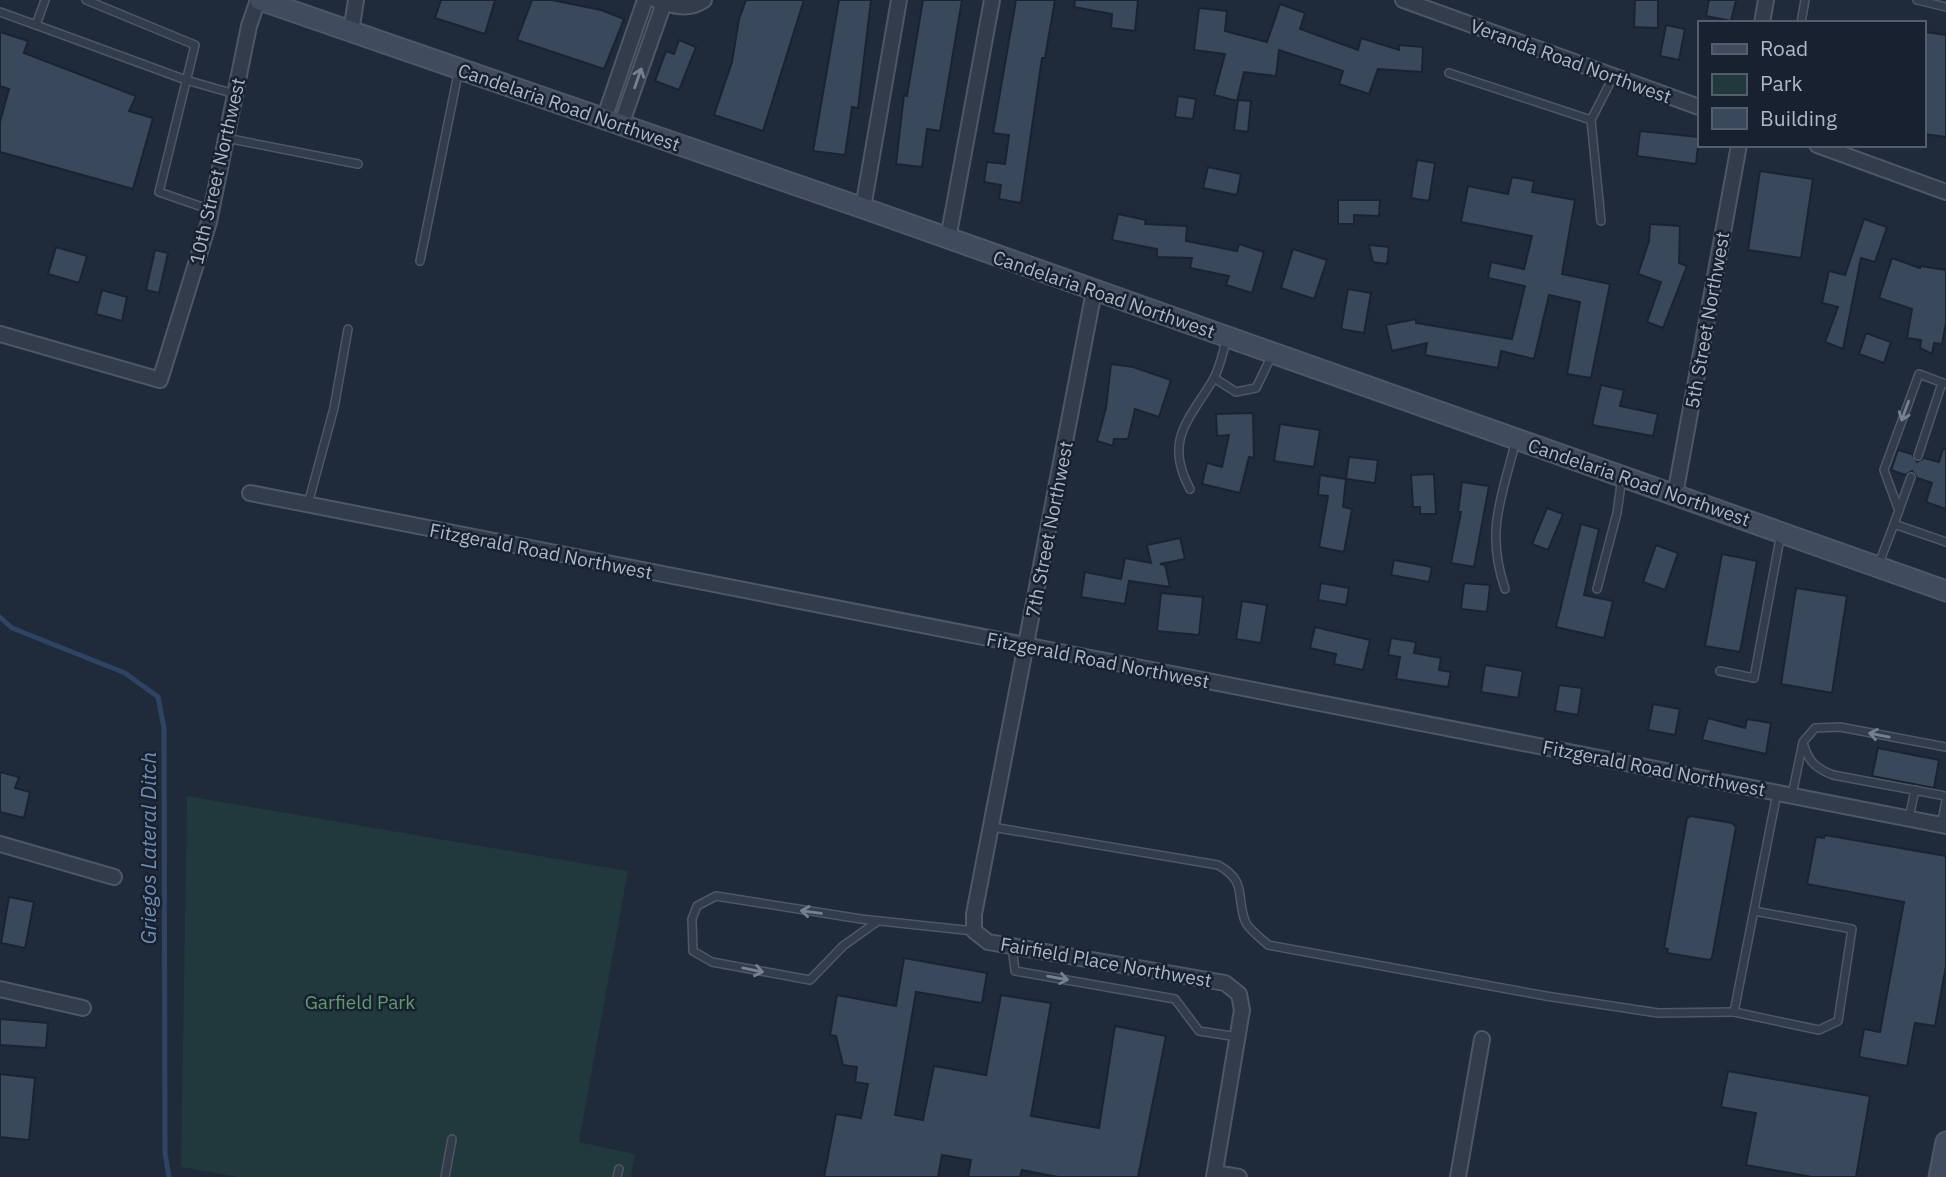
<svg xmlns="http://www.w3.org/2000/svg" width="1946" height="1177" viewBox="0 0 1946 1177" font-family="'IBM Plex Sans',sans-serif">
	<style>
		.green { fill: #21383c }
		.lines { fill: none; stroke-linecap: round; stroke-linejoin: round }
		.stream { stroke: #2f4362; stroke-width: 5 }
		.building { fill: #3a485b; stroke: #1a2331; stroke-width: 2 }
		.service-casing { stroke: #4d5765; stroke-width: 10 }
		.minor-casing { stroke: #4d5765; stroke-width: 18 }
		.secondary-casing { stroke: #4d5765; stroke-width: 23 }
		.service { stroke: #333c4b; stroke-width: 7 }
		.minor { stroke: #333c4b; stroke-width: 14 }
		.secondary { stroke: #404b5e; stroke-width: 19 }
		.oneway { stroke: #76808f }
		.labels { text-anchor: middle; stroke-width: 5; stroke-linejoin: round; paint-order: stroke }
		.street-label { font-size: 19px; fill: #adb7c7; stroke: #18212f }
		.park-label { font-size: 19px; fill: #629a70; stroke: #18212f }
		.water-label { font-size: 21px; font-style: italic; fill: #728db2; stroke: #18212f }
	</style>
	<rect width="100%" height="100%" fill="#1f2a3b"/>
	<polygon class="green" points="187,796 628,871 579,1142 635,1154 631,1177 238,1177 181,1167"/>
	<g class="lines">
		<polyline class="stream" points="0,617 12,628 125,673 158,697 164,728 165,1153 169,1177"/>
	</g>
	<g class="building">
		<polygon points="441,0 495,0 485,34 435,18"/>
		<polygon points="532,0 552,0 601,10 624,19 604,69 517,40"/>
		<polygon points="746,0 804,0 763,131 714,115 732,62 739,19"/>
		<polygon points="839,0 871,0 858,108 852,107 845,155 813,151"/>
		<polygon points="923,0 962,0 940,131 927,129 922,167 896,164 904,95 907,96"/>
		<polygon points="1016,0 1055,0 1045,58 1042,58 1021,203 999,199 1001,185 984,182 987,162 1005,164 1009,135 993,133"/>
		<polygon points="1075,0 1138,0 1135,31 1111,28 1112,14 1074,7"/>
		<polygon points="1635,0 1658,0 1658,28 1634,27"/>
		<polygon points="1709,0 1736,0 1731,21 1706,16"/>
		<polygon points="1280,4 1305,13 1300,29 1358,50 1361,38 1399,50 1399,45 1423,47 1422,72 1378,69 1369,94 1339,84 1343,71 1279,50 1276,76 1244,72 1237,101 1214,95 1225,54 1194,50 1199,8 1227,11 1225,31 1267,42"/>
		<polygon points="1666,25 1685,29 1679,60 1660,56"/>
		<polygon points="0,32 28,41 24,53 136,96 129,111 153,118 133,189 0,152 0,122 9,89 0,86"/>
		<polygon points="1926,32 1946,35 1946,137 1923,134"/>
		<polygon points="679,40 696,47 679,90 655,81 666,51 674,54"/>
		<polygon points="1178,96 1196,99 1193,119 1175,117"/>
		<polygon points="1238,100 1251,101 1248,132 1234,130"/>
		<polygon points="1640,131 1699,137 1696,164 1637,156"/>
		<polygon points="1417,160 1435,163 1429,201 1411,198"/>
		<polygon points="1208,167 1241,174 1237,195 1203,188"/>
		<polygon points="1760,171 1813,179 1801,258 1748,250"/>
		<polygon points="1512,177 1534,181 1532,192 1575,200 1562,274 1610,284 1591,378 1567,374 1580,302 1549,295 1534,359 1501,351 1498,368 1425,355 1427,343 1392,351 1386,325 1416,319 1416,323 1512,339 1525,286 1488,278 1491,262 1524,269 1532,236 1461,222 1468,186 1508,194"/>
		<polygon points="1338,200 1380,200 1379,216 1354,215 1354,224 1338,224"/>
		<polygon points="1118,214 1146,220 1145,224 1187,226 1186,241 1237,251 1239,244 1264,252 1252,293 1226,285 1229,276 1190,268 1192,258 1157,257 1157,249 1112,240"/>
		<polygon points="1864,219 1887,227 1875,262 1861,258 1843,349 1825,342 1838,307 1822,303 1829,271 1845,275"/>
		<polygon points="1650,224 1680,226 1679,263 1687,266 1663,328 1647,322 1661,282 1638,274 1649,241"/>
		<polygon points="1369,245 1389,247 1387,264 1373,262"/>
		<polygon points="56,247 87,256 79,283 48,274"/>
		<polygon points="1293,249 1327,260 1314,299 1281,288"/>
		<polygon points="155,250 168,253 159,293 146,290"/>
		<polygon points="1892,258 1920,268 1920,266 1946,270 1946,323 1942,344 1934,343 1932,354 1920,348 1921,340 1907,338 1912,309 1879,298"/>
		<polygon points="1348,289 1371,293 1364,333 1341,329"/>
		<polygon points="102,290 127,297 122,321 96,314"/>
		<polygon points="1866,333 1891,342 1884,363 1859,354"/>
		<polygon points="1111,364 1133,367 1171,380 1159,417 1135,409 1128,439 1114,439 1113,446 1097,441 1106,408"/>
		<polygon points="1601,385 1624,390 1620,406 1658,414 1653,436 1592,425"/>
		<polygon points="1253,413 1254,458 1249,457 1240,493 1202,484 1207,463 1222,467 1229,435 1217,436 1216,414"/>
		<polygon points="1280,424 1320,430 1314,467 1274,461"/>
		<polygon points="1943,449 1946,449 1946,509 1926,502 1932,483 1917,478 1912,471 1905,475 1891,470 1898,450 1912,454 1917,462 1924,458 1939,462"/>
		<polygon points="1349,457 1378,460 1375,483 1346,479 1343,507 1352,509 1344,552 1319,547 1328,496 1318,495 1320,475 1346,479"/>
		<polygon points="1434,474 1436,514 1420,514 1420,507 1413,507 1411,475"/>
		<polygon points="1462,482 1489,486 1474,567 1451,563 1461,512 1458,512"/>
		<polygon points="1547,508 1563,514 1548,550 1532,544"/>
		<polygon points="1581,524 1599,529 1584,595 1613,601 1604,638 1556,627"/>
		<polygon points="1180,538 1185,559 1160,564 1165,565 1170,587 1129,581 1125,604 1081,597 1085,572 1121,579 1125,558 1151,563 1147,545"/>
		<polygon points="1656,545 1678,553 1665,590 1643,582"/>
		<polygon points="1722,554 1757,561 1740,652 1705,646"/>
		<polygon points="1394,560 1432,567 1429,582 1391,575"/>
		<polygon points="1321,583 1349,588 1346,605 1318,600"/>
		<polygon points="1464,583 1490,585 1487,612 1461,609"/>
		<polygon points="1796,588 1847,596 1832,693 1781,684"/>
		<polygon points="1161,593 1203,597 1199,635 1157,631"/>
		<polygon points="1242,601 1267,605 1261,643 1236,639"/>
		<polygon points="1315,627 1370,640 1363,670 1334,664 1336,654 1310,648"/>
		<polygon points="1391,638 1416,642 1414,653 1441,658 1439,670 1451,672 1448,687 1396,679 1400,657 1388,655"/>
		<polygon points="1485,665 1523,671 1518,698 1481,692"/>
		<polygon points="1559,685 1582,688 1578,715 1555,711"/>
		<polygon points="1653,704 1680,709 1675,735 1648,730"/>
		<polygon points="1708,718 1745,728 1747,719 1771,723 1766,754 1702,740"/>
		<polygon points="1878,748 1939,760 1934,788 1872,776"/>
		<polygon points="0,772 19,777 15,788 30,792 24,818 0,812"/>
		<polygon points="1691,816 1732,823 1736,827 1712,958 1709,960 1667,953 1668,949 1664,948 1687,818"/>
		<polygon points="1825,835 1946,856 1946,966 1935,1026 1915,1023 1907,1066 1859,1057 1864,1029 1880,1032 1904,902 1807,884 1816,837 1824,838"/>
		<polygon points="9,897 34,902 25,948 1,943"/>
		<polygon points="904,958 987,973 982,1003 916,992 895,1115 923,1120 934,1066 986,1075 1001,995 1051,1003 1031,1116 1099,1128 1115,1026 1166,1036 1138,1177 1058,1177 1022,1170 1020,1177 968,1177 971,1160 942,1155 938,1177 824,1177 836,1114 861,1118 868,1084 855,1082 857,1067 843,1065 836,1036 830,1035 837,995 896,1006"/>
		<polygon points="0,1019 48,1023 46,1048 0,1045"/>
		<polygon points="1728,1071 1870,1096 1856,1177 1812,1177 1746,1165 1756,1113 1721,1107"/>
		<polygon points="0,1074 35,1078 29,1140 0,1137"/>
	</g>
	<g class="lines">
		<g class="service-casing">
			<g id="service">
				<polyline points="45,0 36,25 186,80 235,94"/>
				<polyline points="86,0 195,45 159,192 211,210"/>
				<polyline points="1917,0 1946,7"/>
				<polyline points="0,12 36,25"/>
				<polyline points="1801,23 1805,0"/>
				<polyline points="1449,73 1591,120 1613,77"/>
				<polyline points="1591,120 1601,221"/>
				<polyline points="226,138 358,164"/>
				<polyline points="420,261 459,69"/>
				<polyline points="1214,378 1236,392 1256,388 1272,355"/>
				<polyline points="1918,456 1942,383"/>
				<path d="M1190 489C1164 441 1188 421 1213 380 1220 368 1223 351 1227 338"/>
				<polyline points="308,504 334,408 348,329"/>
				<polyline points="1899,511 1884,470 1919,374 1946,384"/>
				<polyline points="1894,524 1911,477"/>
				<polyline points="1878,566 1894,524 1946,542"/>
				<path d="M1505 589C1485 530 1502 497 1516 440"/>
				<polyline points="1597,589 1617,513 1622,477"/>
				<polyline points="1720,671 1754,678 1781,533"/>
				<path d="M1804 746C1809 762 1817 769 1833 775L1946 796"/>
				<polyline points="1792,795 1803,742 1815,728 1840,727 1946,747"/>
				<polyline points="1909,818 1915,790"/>
				<polyline points="1941,825 1946,801"/>
				<path d="M992 827 1218 865C1247 881 1236 895 1245 921 1248 929 1261 938 1268 945L1546 996 1658 1013 1734 1012"/>
				<polyline points="1754,911 1852,929 1838,1021 1819,1030 1734,1012 1777,793"/>
				<polyline points="878,921 843,946 810,980 712,962 693,951 692,919 697,906 716,896 861,919 974,931"/>
				<polyline points="1012,946 1015,971 1175,999 1199,1031 1238,1037"/>
				<polyline points="445,1177 452,1139"/>
				<polyline points="617,1177 619,1169"/>
			</g>
		</g>
		<g class="minor-casing">
			<g id="minor">
				<path d="M656 0C673 6 688 11 704 0"/>
				<polyline points="1403,0 1699,107"/>
				<polyline points="1762,23 1766,0"/>
				<polyline points="351,32 356,0"/>
				<polyline points="604,119 645,0"/>
				<polyline points="621,125 664,3"/>
				<polyline points="1817,145 1946,192"/>
				<polyline points="863,208 899,0"/>
				<polyline points="948,239 992,0"/>
				<polyline points="1094,291 974,914 974,931 988,942 1225,983 1239,994 1242,1010 1214,1177"/>
				<polyline points="0,334 160,380 209,222 249,26 258,0"/>
				<polyline points="250,493 1946,826"/>
				<polyline points="1675,495 1739,145"/>
				<polyline points="0,844 114,877"/>
				<polyline points="0,989 83,1008"/>
				<polyline points="1215,1173 1239,1177"/>
				<polyline points="1458,1177 1482,1039"/>
			</g>
		</g>
		<g class="secondary-casing">
			<g id="secondary">
				<polyline points="260,0 863,208 1946,591"/>
				<polyline points="1939,1177 1946,1142"/>
			</g>
		</g>
		<use href="#service" class="service"/>
		<use href="#minor" class="minor"/>
		<use href="#secondary" class="secondary"/>
	</g>
	<defs><path id="oneway-shaft" d="M-6 0H5M1.5-3L5.5 0L1.5 3" fill="none" stroke-width="1.6" stroke-linecap="round" stroke-linejoin="round" transform="scale(1.75)"/></defs>
	<g class="oneway">
		<use href="#oneway-shaft" transform="translate(638 78) rotate(-71)"/>
		<use href="#oneway-shaft" transform="translate(1905 411) rotate(110)"/>
		<use href="#oneway-shaft" transform="translate(1879 735) rotate(-169)"/>
		<use href="#oneway-shaft" transform="translate(811 912) rotate(-172)"/>
		<use href="#oneway-shaft" transform="translate(753 970) rotate(12)"/>
		<use href="#oneway-shaft" transform="translate(1058 978) rotate(10)"/>
	</g>
	<g class="labels">
		<g class="street-label">
			<text transform="translate(1571 61) rotate(20)" y="7">Veranda Road Northwest</text>
			<text transform="translate(569 107) rotate(19)" y="7">Candelaria Road Northwest</text>
			<text transform="translate(217 171) rotate(-77)" y="7">10th Street Northwest</text>
			<text transform="translate(1104 294) rotate(19)" y="7">Candelaria Road Northwest</text>
			<text transform="translate(1707 320) rotate(-80)" y="7">5th Street Northwest</text>
			<text transform="translate(1639 482) rotate(19)" y="7">Candelaria Road Northwest</text>
			<text transform="translate(1049 529) rotate(-79)" y="7">7th Street Northwest</text>
			<text transform="translate(541 551) rotate(11)" y="7">Fitzgerald Road Northwest</text>
			<text transform="translate(1098 660) rotate(11)" y="7">Fitzgerald Road Northwest</text>
			<text transform="translate(1654 768) rotate(11)" y="7">Fitzgerald Road Northwest</text>
			<text transform="translate(1106 962) rotate(10)" y="7">Fairfield Place Northwest</text>
		</g>
		<g class="park-label">
			<text x="360" y="1009">Garfield Park</text>
		</g>
		<g class="water-label">
			<text transform="translate(149 848) rotate(-90)" y="7">Griegos Lateral Ditch</text>
		</g>
	</g>
	<rect x="1698" y="21" width="228" height="126" fill="#18212f" stroke="#545d6c" stroke-width="2"/>
	<rect x="1712" y="44" width="35" height="10" fill="#404b5e" stroke="#545d6c" stroke-width="2"/>
	<text x="1760" y="56" font-size="21" fill="#adb7c7">Road</text>
	<rect x="1712" y="74" width="35" height="21" fill="#21383c" stroke="#545d6c" stroke-width="2"/>
	<text x="1760" y="91" font-size="21" fill="#adb7c7">Park</text>
	<rect x="1712" y="108" width="35" height="21" fill="#3a485b" stroke="#545d6c" stroke-width="2"/>
	<text x="1760" y="126" font-size="21" fill="#adb7c7">Building</text>
</svg>
